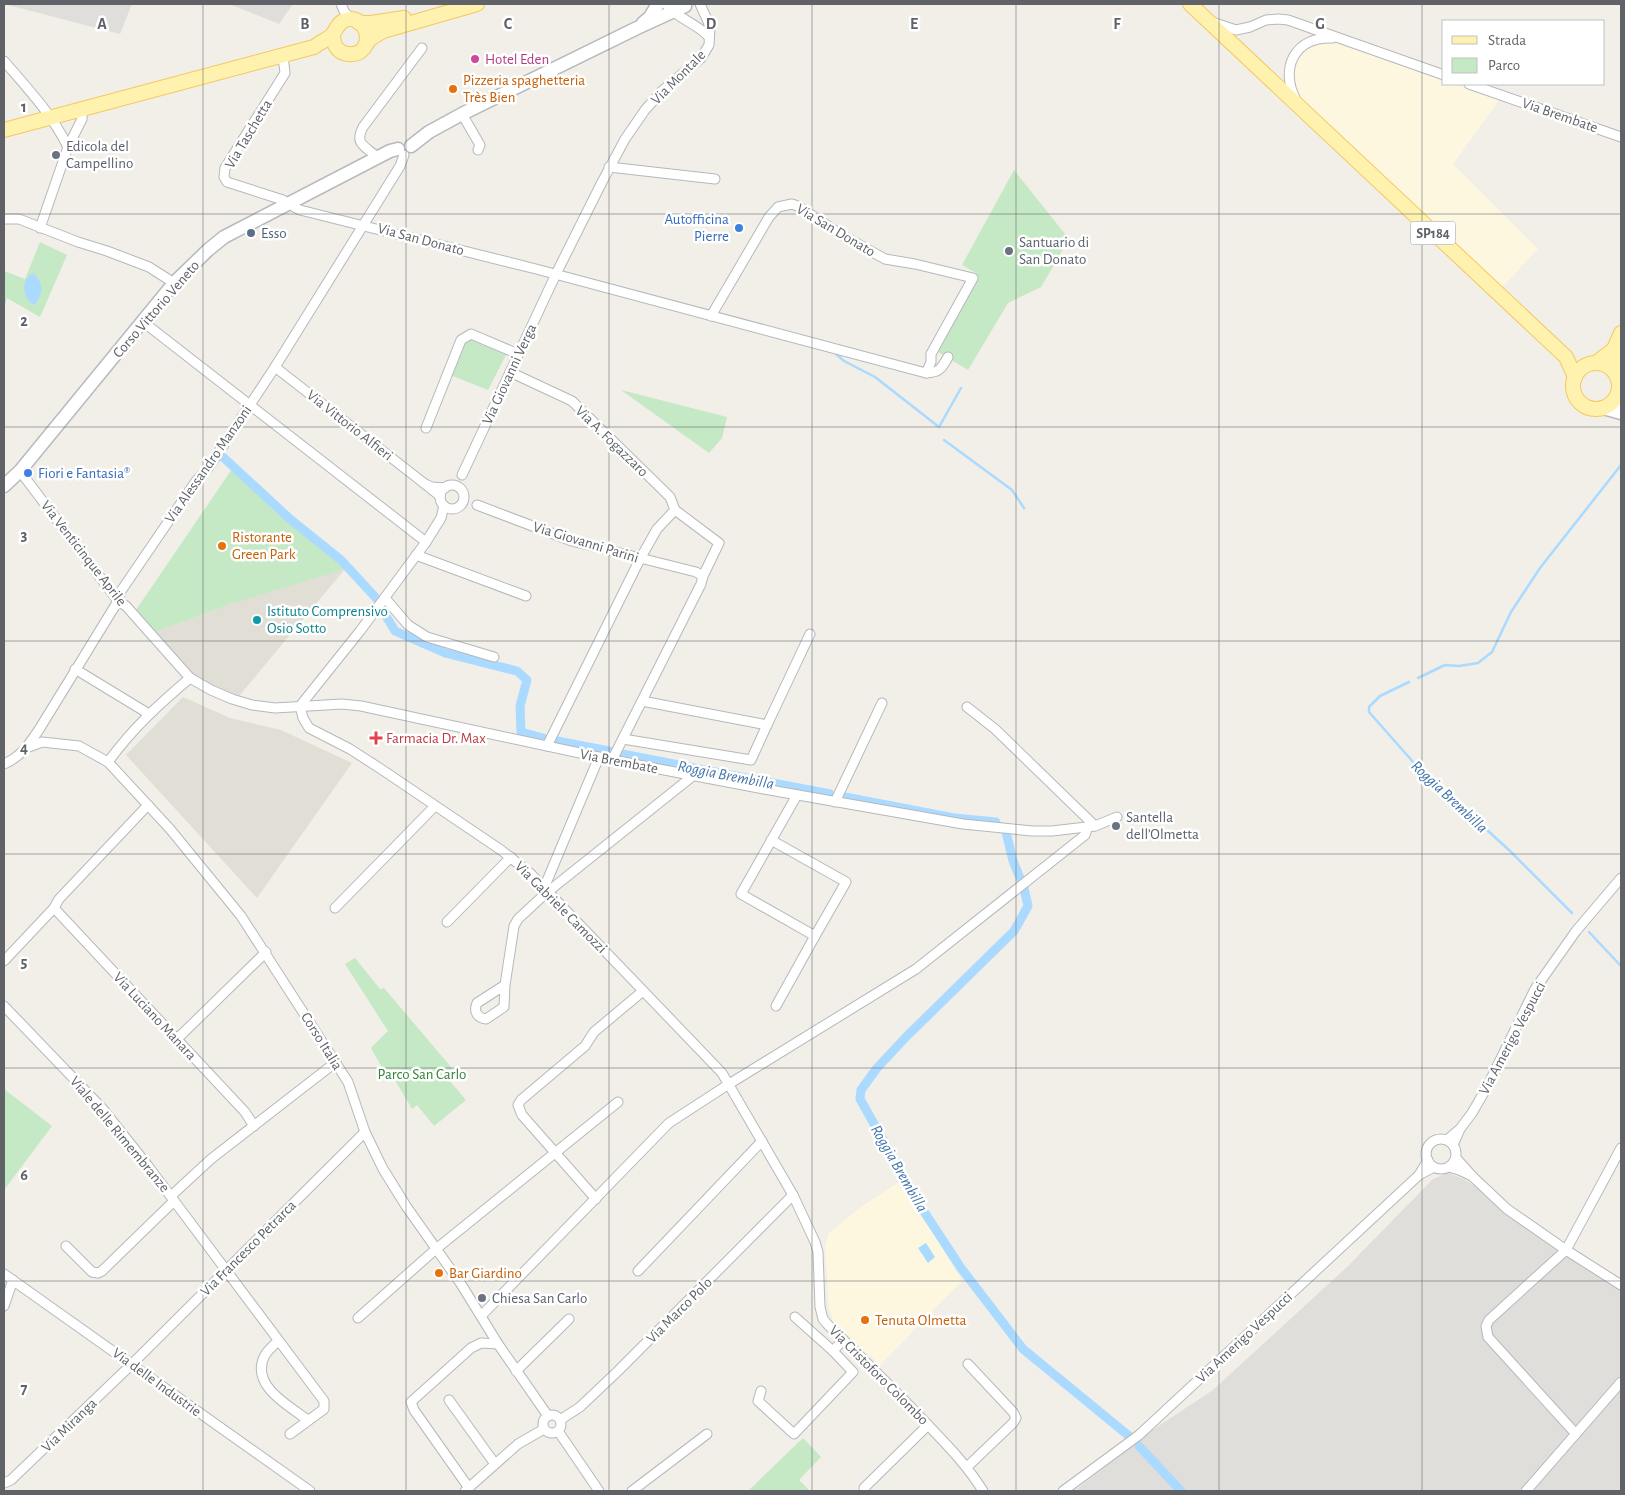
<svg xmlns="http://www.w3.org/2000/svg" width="1625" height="1495" viewBox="0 0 1625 1495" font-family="'Alegreya Sans',sans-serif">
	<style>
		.commercial { fill: #fef7e0 }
		.industrial { fill: #e0deda }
		.education { fill: #e1ded6 }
		.green { fill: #c5e8c5 }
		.water { fill: #aadaff }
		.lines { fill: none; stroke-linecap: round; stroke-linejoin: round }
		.stream { stroke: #aadaff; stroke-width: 2.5 }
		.canal { stroke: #aadaff; stroke-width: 9 }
		.street-casing { stroke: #b5b8bc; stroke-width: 11 }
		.secondary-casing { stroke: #b6babf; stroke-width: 15 }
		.primary-casing { stroke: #f2c960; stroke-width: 16 }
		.street { stroke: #fff; stroke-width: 9 }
		.secondary { stroke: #fff; stroke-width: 12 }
		.primary { stroke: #fff2af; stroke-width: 14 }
		.grid { fill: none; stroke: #5f6368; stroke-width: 1; stroke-opacity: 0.55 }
		.hotel-dot { fill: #d1479c; stroke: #fff; stroke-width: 2 }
		.food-dot { fill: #e8710a; stroke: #fff; stroke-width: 2 }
		.worship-dot { fill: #6b7280; stroke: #fff; stroke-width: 2 }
		.shop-dot { fill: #3f7fe0; stroke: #fff; stroke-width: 2 }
		.service-dot { fill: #5c6f8a; stroke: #fff; stroke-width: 2 }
		.culture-dot { fill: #0f9aa8; stroke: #fff; stroke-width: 2 }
		.health-dot { fill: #e0444e; stroke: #fff; stroke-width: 2 }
		.labels { text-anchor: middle; stroke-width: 5; stroke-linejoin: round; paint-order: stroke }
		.shield { fill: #fff; stroke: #8f9295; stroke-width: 1 }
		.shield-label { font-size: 14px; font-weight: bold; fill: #5f6368 }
		.hotel-label { font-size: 15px; fill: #b23c85; stroke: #fff; text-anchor: start }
		.street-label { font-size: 15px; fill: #5f6368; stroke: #fff }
		.food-label { font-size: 15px; fill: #c56008; stroke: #fff; text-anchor: start }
		.worship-label { font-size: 15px; fill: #5b616d; stroke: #fff; text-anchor: start }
		.shop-label { font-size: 15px; fill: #366cbe; stroke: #fff; text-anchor: end }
		.service-label { font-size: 15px; fill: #4e5e75; stroke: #fff; text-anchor: start }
		.culture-label { font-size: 15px; fill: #0d838f; stroke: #fff; text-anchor: start }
		.health-label { font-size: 15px; fill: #be3a42; stroke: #fff; text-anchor: start }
		.park-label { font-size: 15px; fill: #348238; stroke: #fff }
		.water-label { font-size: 16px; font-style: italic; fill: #4174aa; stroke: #fff }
		.grid-label { font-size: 16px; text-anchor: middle; font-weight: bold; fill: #5f6368; stroke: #fff; stroke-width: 5; stroke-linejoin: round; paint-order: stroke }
	</style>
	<rect width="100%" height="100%" fill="#f1efe8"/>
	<g class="commercial">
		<polygon points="1325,42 1340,42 1444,79 1444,84 1457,84 1500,99 1453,164 1538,249 1500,289 1305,103 1297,93 1292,74 1296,61 1302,52 1313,46"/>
		<polygon points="902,1180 962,1281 880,1365 834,1323 829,1308 825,1246 829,1233 861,1207"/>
	</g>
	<g class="industrial">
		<polygon points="4,4 132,4 120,34"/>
		<polygon points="229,4 293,4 279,24"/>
		<polygon points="1448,1173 1464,1179 1621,1280 1621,1491 1074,1491 1154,1429 1213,1390 1348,1266 1433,1179"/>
	</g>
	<g class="education">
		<polygon points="345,569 239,696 198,679 181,663 155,632 259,593"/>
		<polygon points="183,697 230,718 281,730 352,763 257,898 126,755"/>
	</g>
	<g class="green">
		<polygon points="1014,170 1069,239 1041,287 1008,303 968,370 935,350 976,273 962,265"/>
		<polygon points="40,242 67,255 40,317 7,298 4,308 4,271 25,279"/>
		<polygon points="464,331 508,351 488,390 445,373"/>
		<polygon points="621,390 727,417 722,438 709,453"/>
		<polygon points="232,469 345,569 233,603 155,632 136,610"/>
		<polygon points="355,958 380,989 384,988 456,1073 448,1079 466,1100 434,1126 417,1105 412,1109 389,1070 384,1071 371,1048 388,1031 345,964"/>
		<polygon points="4,1089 52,1126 4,1190"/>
		<polygon points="803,1438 821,1457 799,1480 810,1491 748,1491"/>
	</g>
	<g class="water">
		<path d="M33 273C44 283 44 294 34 305 22 298 20 280 33 273Z"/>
		<polygon points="926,1243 935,1257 928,1263 918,1248"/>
	</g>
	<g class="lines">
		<g class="stream">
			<polyline points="835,353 844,361 875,377 939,427 961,388"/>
			<polyline points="944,440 1012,490 1024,508"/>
			<polyline points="1418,678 1445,665 1459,666 1478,663 1492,652 1511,612 1540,568 1621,465"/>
			<polyline points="1409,682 1380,696 1369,707 1369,712 1414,763 1510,851 1572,913"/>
			<polyline points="1589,932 1621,966"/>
		</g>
		<g class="canal">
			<polyline points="224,458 290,519 341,560 376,598"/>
			<polyline points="383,611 395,631 445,653 517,671 527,680 520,706 521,732 543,738"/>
			<polyline points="557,741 609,751"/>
			<polyline points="622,754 830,794"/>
			<polyline points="845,797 954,818 996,822"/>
			<polyline points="1006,832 1013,861 1020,878"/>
			<polyline points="1024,888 1028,906 1014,931 906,1037 877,1068 861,1090 860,1099 921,1207 961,1268 1023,1349 1129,1436"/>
			<polyline points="1139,1446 1181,1491"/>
		</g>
		<g class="street-casing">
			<g id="street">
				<polyline points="341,4 345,13 354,20"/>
				<path d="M666 4C677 19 697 23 709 37"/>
				<polyline points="1215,23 1236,30 1250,27 1266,20 1278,19 1288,20 1444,75"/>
				<polyline points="283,56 285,73 225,168 224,177 227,182 283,200 287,204"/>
				<path d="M4 61C29 90 51 113 68 147"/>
				<polyline points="1469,84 1621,137"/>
				<path d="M1296 100C1279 68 1295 36 1333 38"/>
				<polyline points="462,114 480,145 478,150"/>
				<path d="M377 157C365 146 354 144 363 127L422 48"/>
				<polyline points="609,167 715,179"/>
				<path d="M291 202 294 207 300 210 536 269 926 373C939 373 942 368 948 357"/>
				<polyline points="4,219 19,219 78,242 107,251 149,267 174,283"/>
				<polyline points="40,228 68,147 82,119 82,108"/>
				<polyline points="711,316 769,217 778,207 792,204 800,207 840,234 885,259 915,264 973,278 931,354 931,362 926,373"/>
				<polyline points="142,321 426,542"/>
				<polyline points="275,367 425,484"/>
				<polyline points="510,372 572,401 670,497 675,510"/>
				<polyline points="426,428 461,340 471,334 518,354"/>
				<polyline points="20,471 118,601 126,606 190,678 211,690 232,699 252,705 275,708 342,704 361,706 612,760 764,789 963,824 1032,831 1052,831 1095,826 1117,817"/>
				<polyline points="462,475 556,274 602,182 625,139 645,110 662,91 701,58 709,45 710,26 700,4"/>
				<circle cx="452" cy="497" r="12"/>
				<polyline points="440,496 425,484 432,487 445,488"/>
				<polyline points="477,505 572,541 696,572 703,576 701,584 612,760"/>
				<polyline points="416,555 526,596"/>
				<polyline points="385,598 408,625 427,637 494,657"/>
				<polyline points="75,669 149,714"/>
				<polyline points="642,701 767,725 810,634"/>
				<path d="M300 706 303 718 309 728 350 749 381 769 501 850 531 874 722 1073 793 1195 815 1242 818 1252 820 1307 823 1319 829 1326C862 1358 895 1390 927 1424 947 1445 967 1465 983 1491"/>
				<polyline points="300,706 360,631 426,542 441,518 444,506"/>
				<polyline points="967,707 995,729 1095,826"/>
				<polyline points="623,739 751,760 767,725"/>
				<polyline points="547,746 640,559 657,529 675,510 719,543 703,576"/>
				<polyline points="26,748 42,742 79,746 108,762 170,829 241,916 348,1082 365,1132 383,1169 406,1206 461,1284 498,1344 548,1416"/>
				<path d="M108 762C133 728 158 705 190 678"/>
				<path d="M4 764C21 757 30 743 40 728L118 601 121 591 196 481 209 467 275 367 400 166 404 155"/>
				<polyline points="835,802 882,703"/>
				<polyline points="771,840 846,882 815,936 741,894 797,795"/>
				<polyline points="544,888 599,757"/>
				<polyline points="54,908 245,1112 254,1126"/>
				<polyline points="335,908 435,806"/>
				<polyline points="447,922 511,857"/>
				<polyline points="4,961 54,908 59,899 148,805"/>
				<path d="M505 985 477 1003C473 1012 478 1018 486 1019L504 1007 505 985 514 926 518 919 545 894 694 775"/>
				<polyline points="4,1006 102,1108 148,1166 324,1401 324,1409 290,1434"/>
				<polyline points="776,1006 815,936"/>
				<polyline points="177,1039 266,952"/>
				<polyline points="729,1084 916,969 1085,835 1088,826"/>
				<polyline points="1460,1129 1472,1113 1487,1087 1535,989 1576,931 1621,878"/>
				<circle cx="1441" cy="1154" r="15"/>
				<polyline points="1447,1140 1460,1129 1453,1145"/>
				<polyline points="1428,1160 1419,1175 1434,1167"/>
				<polyline points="1449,1167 1459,1170 1472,1176 1456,1158"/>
				<polyline points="1472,1176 1507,1209 1566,1250 1621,1285"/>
				<polyline points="171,1196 211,1159 336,1062"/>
				<polyline points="596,1199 522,1115 518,1105 521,1100 585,1046 594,1032 643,991"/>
				<polyline points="66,1246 92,1272 98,1273 102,1271 174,1201"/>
				<polyline points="638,1271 762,1141"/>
				<polyline points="4,1274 310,1491"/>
				<polyline points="4,1306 13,1280"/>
				<polyline points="481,1316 669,1123 729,1084"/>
				<polyline points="795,1317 833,1351"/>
				<polyline points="358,1318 436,1249 618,1102"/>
				<path d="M278 1341C274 1345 268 1350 265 1355 249 1385 289 1406 308 1420"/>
				<polyline points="516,1371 569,1319"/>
				<polyline points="761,1391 758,1401 794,1434 853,1372 833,1351 843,1340"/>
				<polyline points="449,1400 495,1464"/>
				<circle cx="552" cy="1424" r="9"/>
				<polyline points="560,1420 580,1407 619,1370 793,1195"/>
				<polyline points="558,1431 599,1491"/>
				<polyline points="1576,1434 1488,1337 1486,1326 1489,1320 1566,1250 1621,1148"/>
				<polyline points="967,1467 1013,1423 1016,1418 1013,1412 968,1364"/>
				<polyline points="4,1483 11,1480 132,1364 365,1132"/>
				<polyline points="469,1488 414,1410 411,1402 471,1348 481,1343 498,1344"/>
				<polyline points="864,1488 928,1425"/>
				<polyline points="465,1491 518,1444 544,1429"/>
				<polyline points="632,1491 707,1434"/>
				<polyline points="1063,1491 1139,1435 1419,1175"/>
				<polyline points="1526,1491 1621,1382"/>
			</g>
		</g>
		<g class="secondary-casing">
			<g id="secondary">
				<polyline points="643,23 650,17 658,4"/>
				<polyline points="411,146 429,132 462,114 637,28 685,6 685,4"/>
				<polyline points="1619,390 1621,401"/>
				<polyline points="1603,408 1621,413"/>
				<polyline points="4,486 20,471 174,283 208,250 224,237 390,151 398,149"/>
			</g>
		</g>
		<g class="primary-casing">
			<g id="primary">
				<polyline points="1190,4 1566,357 1575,377"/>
				<polyline points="359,23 371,23 404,18"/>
				<polyline points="365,46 370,39 383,31 477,4"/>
				<path d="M4 130 314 47C319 43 326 40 331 36 336 32 336 25 343 21 369 9 378 57 348 54 338 53 333 45 333 35"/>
				<polyline points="1614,349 1621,333"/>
				<polyline points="1596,363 1614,349 1614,371"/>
				<circle cx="1596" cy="386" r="23"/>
			</g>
		</g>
		<use href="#street" class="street"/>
		<use href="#secondary" class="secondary"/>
		<use href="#primary" class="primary"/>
	</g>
	<path class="grid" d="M203 4V1491M406 4V1491M609 4V1491M812 4V1491M1016 4V1491M1219 4V1491M1422 4V1491M4 214H1621M4 427H1621M4 641H1621M4 854H1621M4 1068H1621M4 1281H1621"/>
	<circle class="hotel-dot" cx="475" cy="59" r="5"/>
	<g class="food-dot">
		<circle cx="453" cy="89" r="5"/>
		<circle cx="222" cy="546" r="5"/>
		<circle cx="439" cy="1273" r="5"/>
		<circle cx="865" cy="1320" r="5"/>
	</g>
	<g class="worship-dot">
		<circle cx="56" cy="155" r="5"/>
		<circle cx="1009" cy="251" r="5"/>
		<circle cx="1116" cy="826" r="5"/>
		<circle cx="482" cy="1298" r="5"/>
	</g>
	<g class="shop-dot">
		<circle cx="739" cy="228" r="5"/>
		<circle cx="28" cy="473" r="5"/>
	</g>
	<circle class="service-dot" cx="251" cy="233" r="5"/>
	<circle class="culture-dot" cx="257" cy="620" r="5"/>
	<path class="health-dot" d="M373.5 730.5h5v5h5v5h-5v5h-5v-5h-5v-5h5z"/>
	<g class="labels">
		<rect class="shield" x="1410.5" y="221.5" width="45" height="23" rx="4"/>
		<g class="shield-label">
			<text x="1433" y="238">SP184</text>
		</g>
		<g class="hotel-label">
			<text x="485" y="64">Hotel Eden</text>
		</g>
		<g class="street-label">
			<text transform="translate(678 77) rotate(-45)" y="5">Via Montale</text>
			<text transform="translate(1560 115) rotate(19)" y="5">Via Brembate</text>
			<text transform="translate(248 134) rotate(-59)" y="5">Via Taschetta</text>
			<text transform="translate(836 230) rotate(31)" y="5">Via San Donato</text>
			<text transform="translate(421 239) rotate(15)" y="5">Via San Donato</text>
			<text transform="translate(156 309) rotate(-49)" y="5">Corso Vittorio Veneto</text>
			<text transform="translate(509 374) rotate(-65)" y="5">Via Giovanni Verga</text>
			<text transform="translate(350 425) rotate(38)" y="5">Via Vittorio Alfieri</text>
			<text transform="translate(612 441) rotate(44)" y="5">Via A. Fogazzaro</text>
			<text transform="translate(208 464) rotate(-55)" y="5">Via Alessandro Manzoni</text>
			<text transform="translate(586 542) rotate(17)" y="5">Via Giovanni Parini</text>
			<text transform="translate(84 553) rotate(52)" y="5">Via Venticinque Aprile</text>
			<text transform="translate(619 761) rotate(11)" y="5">Via Brembate</text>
			<text transform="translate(561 907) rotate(45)" y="5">Via Gabriele Camozzi</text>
			<text transform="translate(155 1016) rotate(47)" y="5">Via Luciano Manara</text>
			<text transform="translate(1512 1038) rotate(-62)" y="5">Via Amerigo Vespucci</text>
			<text transform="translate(322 1041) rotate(58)" y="5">Corso Italia</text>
			<text transform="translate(120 1134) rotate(50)" y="5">Viale delle Rimembranze</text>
			<text transform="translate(248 1248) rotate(-45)" y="5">Via Francesco Petrarca</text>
			<text transform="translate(679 1310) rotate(-45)" y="5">Via Marco Polo</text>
			<text transform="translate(1244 1337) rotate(-43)" y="5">Via Amerigo Vespucci</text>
			<text transform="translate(879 1375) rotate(45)" y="5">Via Cristoforo Colombo</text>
			<text transform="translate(157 1382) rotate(36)" y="5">Via delle Industrie</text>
			<text transform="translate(69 1425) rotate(-44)" y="5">Via Miranga</text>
		</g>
		<g class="food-label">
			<text x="463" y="85">Pizzeria spaghetteria<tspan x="463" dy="17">Très Bien</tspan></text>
			<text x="232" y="542">Ristorante<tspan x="232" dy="17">Green Park</tspan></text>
			<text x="449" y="1278">Bar Giardino</text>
			<text x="875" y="1325">Tenuta Olmetta</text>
		</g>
		<g class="worship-label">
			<text x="66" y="151">Edicola del<tspan x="66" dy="17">Campellino</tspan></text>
			<text x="1019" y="247">Santuario di<tspan x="1019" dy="17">San Donato</tspan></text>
			<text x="1126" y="822">Santella<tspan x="1126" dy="17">dell’Olmetta</tspan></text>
			<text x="492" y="1303">Chiesa San Carlo</text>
		</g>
		<g class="shop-label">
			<text x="729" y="224">Autofficina<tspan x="729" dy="17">Pierre</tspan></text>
			<text x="38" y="478" text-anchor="start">Fiori e Fantasia®</text>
		</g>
		<g class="service-label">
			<text x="261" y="238">Esso</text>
		</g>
		<g class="culture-label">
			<text x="267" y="616">Istituto Comprensivo<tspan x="267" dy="17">Osio Sotto</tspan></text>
		</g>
		<g class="health-label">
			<text x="386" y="743">Farmacia Dr. Max</text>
		</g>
		<g class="park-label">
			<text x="422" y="1079">Parco San Carlo</text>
		</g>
		<g class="water-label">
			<text transform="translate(726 774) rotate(11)" y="6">Roggia Brembilla</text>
			<text transform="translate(1450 796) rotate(43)" y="6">Roggia Brembilla</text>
			<text transform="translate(900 1168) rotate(60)" y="6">Roggia Brembilla</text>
		</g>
	</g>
	<g class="grid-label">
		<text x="102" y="29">A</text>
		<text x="305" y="29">B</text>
		<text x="508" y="29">C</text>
		<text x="711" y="29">D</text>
		<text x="914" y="29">E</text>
		<text x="1117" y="29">F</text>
		<text x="1320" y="29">G</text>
		<text x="24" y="112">1</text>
		<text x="24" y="326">2</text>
		<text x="24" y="540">3</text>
		<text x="24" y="753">4</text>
		<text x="24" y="967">5</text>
		<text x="24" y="1180">6</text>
		<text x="24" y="1394">7</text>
	</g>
	<rect width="1625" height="1495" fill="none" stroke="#5f6368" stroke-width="10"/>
	<rect x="1442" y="20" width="162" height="65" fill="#ffffff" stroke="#bfc1c3"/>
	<rect x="1452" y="36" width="25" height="8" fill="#fff2af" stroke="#bfc1c3"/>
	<text x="1488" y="45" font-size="15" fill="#5f6368">Strada</text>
	<rect x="1452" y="58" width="25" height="15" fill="#c5e8c5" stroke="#bfc1c3"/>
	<text x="1488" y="70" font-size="15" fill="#5f6368">Parco</text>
</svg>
